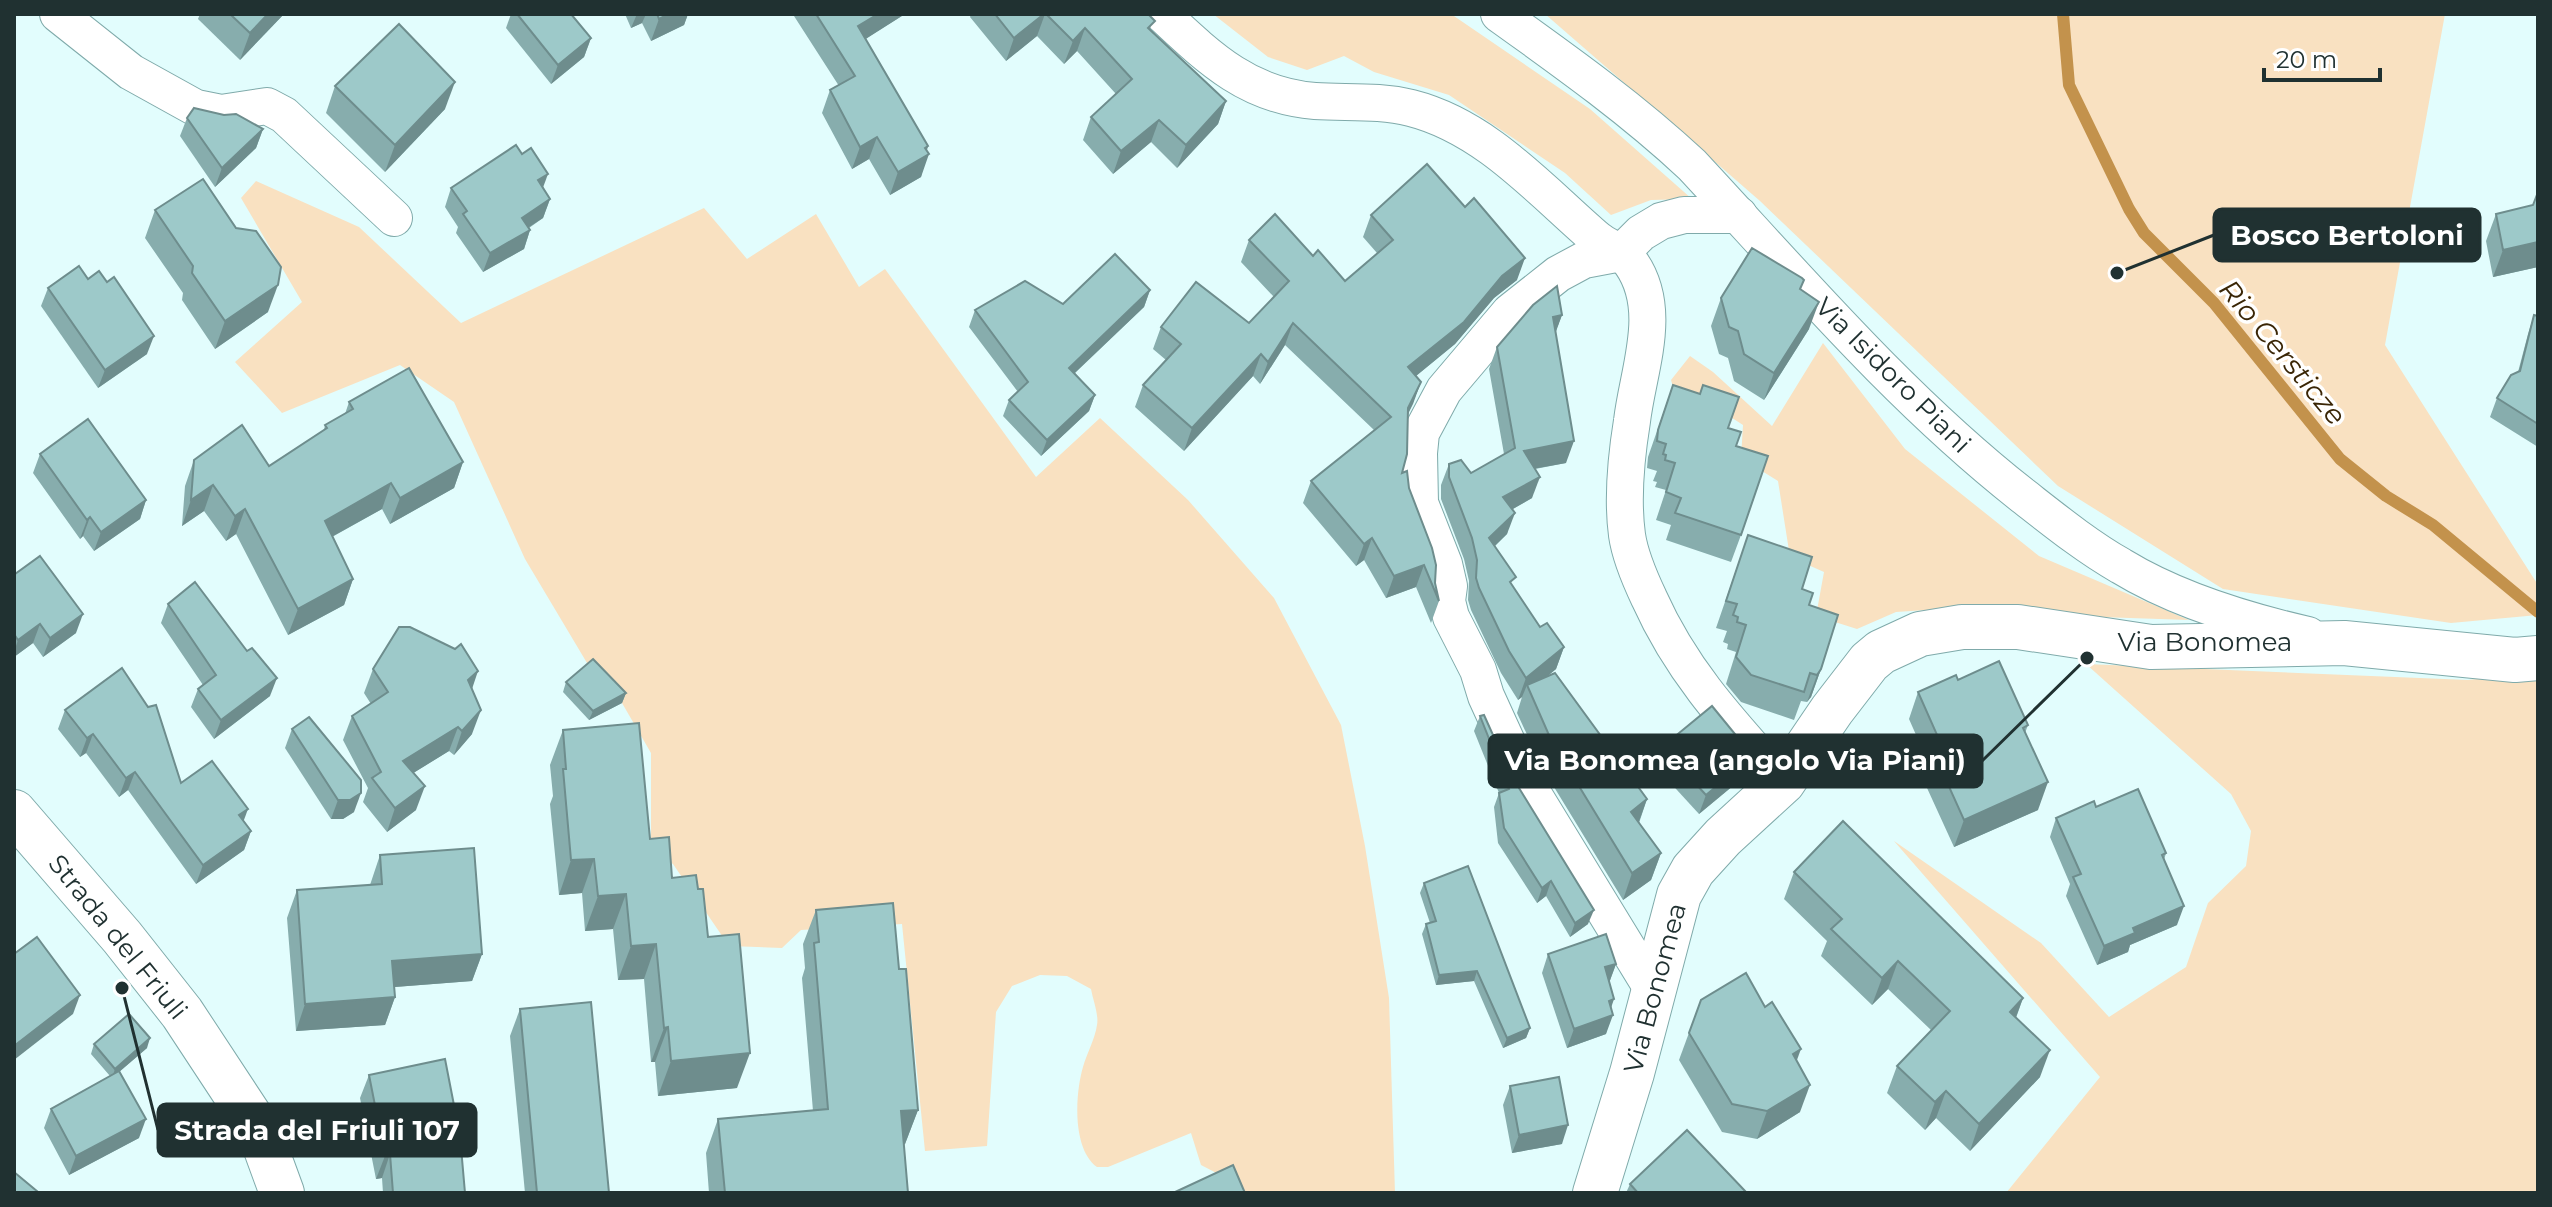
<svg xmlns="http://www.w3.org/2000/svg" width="2552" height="1207" viewBox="0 0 2552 1207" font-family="Montserrat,sans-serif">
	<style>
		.green { fill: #f9e1c1 }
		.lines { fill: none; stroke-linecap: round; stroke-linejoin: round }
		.stream { stroke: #c3924c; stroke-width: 12 }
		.minor-casing { stroke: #7faaaa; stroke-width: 38 }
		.tertiary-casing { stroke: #7faaaa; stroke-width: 46 }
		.secondary-casing { stroke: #7faaaa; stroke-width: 46 }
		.minor { stroke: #fff; stroke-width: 36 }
		.tertiary { stroke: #fff; stroke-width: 44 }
		.secondary { stroke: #fff; stroke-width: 44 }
		.wall { fill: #87adad }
		.shaded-wall { fill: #6e8d8d }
		.building { fill: #9dc9c9; stroke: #6e8d8d; stroke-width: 2 }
		.labels { text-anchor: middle; stroke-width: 7; stroke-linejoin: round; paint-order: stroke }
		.street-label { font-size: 26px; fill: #203131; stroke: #fff }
		.water-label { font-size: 28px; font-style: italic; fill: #3a2606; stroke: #fff }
		.leader { fill: none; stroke: #203131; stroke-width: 3 }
		.callout-dot { fill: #203131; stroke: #fff; stroke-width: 3 }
		.callout { fill: #203131; stroke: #203131; stroke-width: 3 }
		.callout-label { font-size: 28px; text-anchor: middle; font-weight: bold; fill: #fff }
	</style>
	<rect width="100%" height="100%" fill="#e2fdfd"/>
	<g class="green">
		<polygon points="1213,14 1451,14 1590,109 1692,199 1651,200 1611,215 1565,173 1449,95 1374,72 1344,56 1307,70 1268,57"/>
		<polygon points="1545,14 2445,14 2385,345 2538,585 2538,615 2451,623 2223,589 2058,486 1760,201"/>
		<path d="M256 181 359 227 461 323 704 208 747 259 816 214 859 287 885 269 1036 477 1100 418 1188 500 1274 598 1341 725 1365 846 1389 998 1395 1193H1236L1226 1178 1201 1165 1191 1133 1108 1167H1097C1072 1149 1075 1094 1083 1067 1087 1053 1095 1039 1097 1025 1099 1015 1093 1000 1091 989L1067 976 1040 975 1012 986 996 1012 987 1146 925 1151 902 924 801 930 782 948 729 946 673 864 651 850V753L622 703 590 668 525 559 454 402 400 365 282 413 235 362 302 302 241 198Z"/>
		<polygon points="1823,343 1905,449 2039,556 2189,620 2100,617 2003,605 1896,612 1857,629 1816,616 1824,572 1790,557 1778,481 1741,458 1743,425 1698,396 1677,400 1671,380 1690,356 1713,372 1772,426"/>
		<polygon points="2086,664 2468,680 2538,672 2538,1193 2006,1193 2100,1077 1894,841 2041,943 2109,1017 2186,967 2208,903 2246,866 2251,831 2231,794"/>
	</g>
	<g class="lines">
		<polyline class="stream" points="2063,14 2069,85 2129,209 2144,233 2214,303 2340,459 2386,496 2433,525 2538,612"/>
		<g class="minor-casing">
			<g id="minor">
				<polyline points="58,14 131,72 196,108 221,113 267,106 284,115 394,218"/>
				<path d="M1162 14C1209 58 1248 96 1315 101 1347 103 1380 100 1411 108 1486 127 1540 190 1597 239 1608 248 1622 251 1631 263 1664 310 1638 370 1632 421 1626 458 1622 498 1627 535 1630 556 1640 579 1649 598 1682 672 1730 723 1783 782"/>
				<path d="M1499 14C1566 62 1632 109 1692 165 1798 279 1900 399 2022 495 2054 520 2086 546 2121 566 2175 599 2247 621 2308 635"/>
				<polyline points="1653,990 1524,779 1486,696 1478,670 1451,617 1447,601 1449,586 1444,564 1420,503 1419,453 1421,433 1444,390 1510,312 1558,274 1584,260 1621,253 1641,233 1661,221 1684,215 1739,215"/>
			</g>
		</g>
		<g class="tertiary-casing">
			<polyline id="tertiary" points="1595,1193 1632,1073 1679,895 1693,870 1723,837 1783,782 1832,710 1869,662 1881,652 1920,634 1962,627 2018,627 2151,647 2344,643 2515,660 2538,658"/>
		</g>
		<g class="secondary-casing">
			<polyline id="secondary" points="14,812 122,937 182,1013 259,1130 282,1193"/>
		</g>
		<use href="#minor" class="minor"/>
		<use href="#tertiary" class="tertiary"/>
		<use href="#secondary" class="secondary"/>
	</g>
	<g class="wall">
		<polygon points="200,14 284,14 240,60 198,19"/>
		<polygon points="511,14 571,14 591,38 584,57 551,84 506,28"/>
		<polygon points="625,14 688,14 684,25 651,41 642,23 631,28"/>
		<polygon points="795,14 905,14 865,39 928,146 921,177 890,195 869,159 852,169 822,113 830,90 839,86 794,16"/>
		<polygon points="971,14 1148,14 1151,30 1226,101 1218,124 1177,168 1151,142 1113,174 1083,140 1091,117 1116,94 1077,51 1064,64 1037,36 1006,61 970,17"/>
		<polygon points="335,86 445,109 385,172 326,113"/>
		<polygon points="187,118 263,129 256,148 215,187 180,136"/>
		<polygon points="543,187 550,199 543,218 529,228 530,230 524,249 483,272 456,233 458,227 445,207 451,188"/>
		<polygon points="2538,190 2538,267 2493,277 2486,241 2496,214 2533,206"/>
		<polygon points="155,210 236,228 268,312 215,349 182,300 183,293 145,238"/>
		<polygon points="1371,215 1517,280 1494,298 1455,344 1416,376 1421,382 1408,414 1402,473 1409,488 1439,601 1431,623 1416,587 1386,598 1364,560 1356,566 1303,503 1311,481 1374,430 1285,345 1260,384 1253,376 1184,451 1135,407 1143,385 1166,360 1153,349 1161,327 1249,323 1274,297 1241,262 1249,240 1313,256 1345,281 1377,253 1363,237"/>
		<polygon points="88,279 147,354 98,388 41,306 48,288"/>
		<polygon points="1801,289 1809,329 1764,400 1734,381 1728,358 1719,354 1711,326 1721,298"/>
		<polygon points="1150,290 1144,307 1075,373 1095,395 1089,411 1041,456 1003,416 1009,400 1018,392 969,327 975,310 1063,304"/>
		<polygon points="1562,315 1555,333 1566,463 1535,469 1532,498 1513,509 1507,534 1495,546 1513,587 1540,627 1564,647 1556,669 1548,676 1647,799 1639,823 1661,853 1651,880 1623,900 1543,769 1517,713 1522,697 1518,700 1501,673 1471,610 1468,600 1469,581 1464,559 1441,499 1441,485 1449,464 1471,473 1504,454 1489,369 1497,347"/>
		<polygon points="2534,315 2538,316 2538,447 2490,417 2497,398 2518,372 2528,334"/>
		<polygon points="1673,385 1728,428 1736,446 1741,535 1731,562 1666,540 1671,525 1656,520 1666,490 1655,487 1657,482 1653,481 1657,471 1647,468 1648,457"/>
		<polygon points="349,402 463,462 454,488 390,524 382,509 332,537 353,579 344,605 288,635 236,534 226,541 204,511 182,526 185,486 194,460 269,466 324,430 325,425 345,414"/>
		<polygon points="40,454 146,500 140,519 94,551 83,536 80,539 33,473"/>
		<polygon points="1748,535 1802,589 1809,605 1821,669 1811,697 1807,702 1801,701 1794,720 1741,702 1726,684 1736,652 1727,649 1728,644 1723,642 1727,631 1716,628"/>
		<polygon points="14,572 76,633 43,657 33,643 14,657"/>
		<polygon points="168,604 270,696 214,739 191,707 198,689 203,685 161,623"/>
		<polygon points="373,669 472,689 472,734 454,755 449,751 413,773 416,810 387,832 363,802 368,788 343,740 352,716 371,704 364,693"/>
		<polygon points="1958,680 2028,725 2025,733 2038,810 1954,847 1922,777 1928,762 1909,719 1918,692"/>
		<polygon points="566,682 626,693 622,703 589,720 563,692"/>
		<polygon points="65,710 244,821 251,831 244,850 196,884 128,790 119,797 86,753 80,757 58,729"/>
		<polygon points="1480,716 1511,775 1588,924 1570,937 1546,896 1537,903 1498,843 1494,807 1499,793 1474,731"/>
		<polygon points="292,729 354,812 343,819 331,819 285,748"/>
		<polygon points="563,730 650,839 672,878 698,889 737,1088 658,1096 655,1062 651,1062 644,979 618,980 613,929 585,931 582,893 559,895 550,804 553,796 550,765"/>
		<polygon points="1662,747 1746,775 1699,814 1655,766"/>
		<polygon points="2056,818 2166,853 2164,860 2177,925 2130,945 2128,952 2097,965 2066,896 2070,884 2050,837"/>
		<polygon points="380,855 482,954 472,981 394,987 395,997 385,1025 296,1031 287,918 297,890 370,885"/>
		<polygon points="1794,872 2023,998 2016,1018 2040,1077 1970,1151 1936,1118 1925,1130 1887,1093 1897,1066 1931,1030 1888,989 1872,1005 1821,956 1827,941 1784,899"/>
		<polygon points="1424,883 1530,1028 1526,1038 1503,1048 1474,981 1436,985 1422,934 1426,924 1430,923 1420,893"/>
		<polygon points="816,910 899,969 918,1110 905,1144 904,1145 908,1193 709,1193 706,1153 718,1119 813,1111 802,978 805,968 803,944"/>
		<polygon points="1548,954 1616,964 1609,983 1611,1007 1606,1034 1567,1048 1542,973"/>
		<polygon points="1701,1000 1800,1112 1757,1139 1722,1132 1679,1060"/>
		<polygon points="520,1009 609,1193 525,1193 510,1036"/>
		<polygon points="94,1044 147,1048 119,1072 139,1138 69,1175 44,1128 51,1109 110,1076 91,1054"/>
		<polygon points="369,1075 465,1193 383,1193 382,1178 376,1179 360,1098"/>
		<polygon points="1510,1086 1562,1144 1512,1153 1503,1105"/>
		<polygon points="1630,1184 1747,1193 1626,1193"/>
	</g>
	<g class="shaded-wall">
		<polygon points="268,14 284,14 240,60 250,33"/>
		<polygon points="637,14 646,14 642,23 631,28"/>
		<polygon points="669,14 688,14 684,25 651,41 659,19"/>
		<polygon points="878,14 905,14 850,49 858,26"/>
		<polygon points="1045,14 1037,36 1006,61 1014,38"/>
		<polygon points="1085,28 1077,51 1064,64 1073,41"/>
		<polygon points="591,38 584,57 551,84 558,65"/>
		<polygon points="455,82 445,109 385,172 395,145"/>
		<polygon points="1226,101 1218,124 1177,168 1186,145"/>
		<polygon points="1159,120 1151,142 1113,174 1121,151"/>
		<polygon points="263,129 256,148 215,187 222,168"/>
		<polygon points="877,137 869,159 852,169 860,147"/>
		<polygon points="928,146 924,157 929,154 921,177 890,195 898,172"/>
		<polygon points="548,174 541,193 538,180"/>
		<polygon points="550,199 543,218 515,236 522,218"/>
		<polygon points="530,230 524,249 483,272 490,253"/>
		<polygon points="2538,242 2538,267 2493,277 2503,250"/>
		<polygon points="1525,258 1517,280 1494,298 1455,344 1400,389 1408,367 1502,276"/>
		<polygon points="278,285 268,312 215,349 225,321"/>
		<polygon points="1150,290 1144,307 1063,384 1069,368"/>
		<polygon points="1819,302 1809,329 1764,400 1774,373"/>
		<polygon points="1562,315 1554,337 1553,317"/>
		<polygon points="1293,323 1285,345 1260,384 1268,362"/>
		<polygon points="154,336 147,354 98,388 105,370"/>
		<polygon points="1261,354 1253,376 1184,451 1192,428"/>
		<polygon points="1421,382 1413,404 1400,430 1408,408"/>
		<polygon points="1095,395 1089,411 1041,456 1047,440"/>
		<polygon points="1574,441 1566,463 1516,472 1524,451"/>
		<polygon points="463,462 454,488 390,524 400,498"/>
		<polygon points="1540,477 1532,498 1495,519 1503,497"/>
		<polygon points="391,483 382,509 315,546 325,521"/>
		<polygon points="213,485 204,511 182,526 191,500"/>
		<polygon points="146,500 140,519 94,551 101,532"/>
		<polygon points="245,509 236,534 226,541 235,516"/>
		<polygon points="1515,513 1507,534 1481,559 1489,538"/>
		<polygon points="90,517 83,536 80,539 87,520"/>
		<polygon points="1372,538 1364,560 1356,566 1364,544"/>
		<polygon points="1424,565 1416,587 1386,598 1394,576"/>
		<polygon points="353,579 344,605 288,635 298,609"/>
		<polygon points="83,614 76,633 43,657 50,638"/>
		<polygon points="40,624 33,643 14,657 14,652 18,640"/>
		<polygon points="1564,647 1556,669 1529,691 1527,685 1522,697 1518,700 1526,678"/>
		<polygon points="1821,669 1811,697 1807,702 1817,675"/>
		<polygon points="478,671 470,695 468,680"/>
		<polygon points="277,678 270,696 214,739 221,720"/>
		<polygon points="626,693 622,703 589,720 593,711"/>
		<polygon points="481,710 472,734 454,755 462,731"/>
		<polygon points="458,727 449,751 394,785 403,761"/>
		<polygon points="93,734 86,753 80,757 87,738"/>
		<polygon points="1753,756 1746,775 1699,814 1706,795"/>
		<polygon points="135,772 128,790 119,797 126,778"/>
		<polygon points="2048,782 2038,810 1954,847 1964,820"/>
		<polygon points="425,786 416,810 387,832 395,808"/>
		<polygon points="361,793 354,812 343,819 331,819 338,800"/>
		<polygon points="1647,799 1637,827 1631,812"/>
		<polygon points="248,809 241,828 239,815"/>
		<polygon points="251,831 244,850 196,884 203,865"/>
		<polygon points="1661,853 1651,880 1623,900 1632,873"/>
		<polygon points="594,859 582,893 559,895 571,860"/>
		<polygon points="1551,881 1546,896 1537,903 1542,888"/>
		<polygon points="626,894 613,929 585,931 598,896"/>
		<polygon points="2184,906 2177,925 2130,945 2128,952 2097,965 2104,946 2133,928"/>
		<polygon points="1594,910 1588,924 1570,937 1575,923"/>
		<polygon points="656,944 644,979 618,980 631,946"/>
		<polygon points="482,954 472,981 382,988 392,961"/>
		<polygon points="1898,961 1888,989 1872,1005 1882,978"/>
		<polygon points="1616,964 1609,983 1605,967"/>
		<polygon points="1477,971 1474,981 1436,985 1439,975"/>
		<polygon points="80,995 73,1014 14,1060 14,1046"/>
		<polygon points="395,997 385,1025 296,1031 305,1004"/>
		<polygon points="2023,998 2013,1025 2010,1012"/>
		<polygon points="1614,999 1608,1017 1613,1015 1606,1034 1567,1048 1574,1029 1609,1001"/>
		<polygon points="668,1027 655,1062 651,1062 664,1028"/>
		<polygon points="1530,1028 1526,1038 1503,1048 1507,1038"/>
		<polygon points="150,1038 147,1048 112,1078 115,1069"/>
		<polygon points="1801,1049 1791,1076 1793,1054"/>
		<polygon points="2050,1050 2040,1077 1970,1151 1979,1124"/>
		<polygon points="750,1053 737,1088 658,1096 671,1061"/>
		<polygon points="1810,1085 1800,1112 1757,1139 1767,1111"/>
		<polygon points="1946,1091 1936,1118 1925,1130 1935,1102"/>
		<polygon points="918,1110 905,1144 888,1146 901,1111"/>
		<polygon points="146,1119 139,1138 69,1175 76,1156"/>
		<polygon points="1568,1125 1562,1144 1512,1153 1519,1135"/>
		<polygon points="390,1154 382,1178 376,1179 385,1156"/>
	</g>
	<g class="building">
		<polygon points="230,14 268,14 250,33"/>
		<polygon points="517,14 571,14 591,38 558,65"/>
		<polygon points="657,14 669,14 659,19"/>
		<polygon points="816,14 878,14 858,26 928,146 925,148 929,154 898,172 877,137 860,147 830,90 855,76"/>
		<polygon points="995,14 1044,14 1014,38"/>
		<polygon points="1046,14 1148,14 1155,21 1148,28 1226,101 1186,145 1159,120 1121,151 1091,117 1132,79 1085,28 1073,41"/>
		<polygon points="399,24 455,82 395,145 335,86"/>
		<polygon points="194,108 224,115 236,114 263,129 222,168 187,118"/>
		<polygon points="516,145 522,154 531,148 548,174 538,180 550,199 522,218 530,230 490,253 463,214 467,211 451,188"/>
		<polygon points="1427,164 1465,207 1474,198 1525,258 1502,276 1464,322 1408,367 1421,382 1408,408 1407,454 1402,473 1407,471 1409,488 1432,548 1436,565 1435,583 1439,601 1424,565 1394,576 1372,538 1364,544 1311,481 1391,417 1293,323 1268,362 1261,354 1192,428 1143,385 1181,344 1161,327 1196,282 1249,323 1289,281 1249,240 1275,214 1313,256 1318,250 1345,281 1393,240 1371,215"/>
		<polygon points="203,179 236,228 256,231 281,267 278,285 225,321 192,273 193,266 155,210"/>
		<polygon points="2538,192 2538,242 2503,250 2496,214 2533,205"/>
		<polygon points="1752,248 1802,278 1804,280 1800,289 1819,302 1774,373 1744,354 1738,331 1729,327 1721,298"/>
		<polygon points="1115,254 1150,290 1069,368 1095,395 1047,440 1009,400 1028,382 975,310 1025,281 1063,304"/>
		<polygon points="79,266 88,279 99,271 107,282 114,277 154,336 105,370 48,288"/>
		<polygon points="1557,286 1562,315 1553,317 1574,441 1524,451 1540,477 1503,497 1515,513 1489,538 1516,577 1510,582 1540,627 1547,623 1564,647 1526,678 1509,651 1479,588 1476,578 1477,560 1472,538 1449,477 1449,464 1461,460 1471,473 1515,448 1497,347 1533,305"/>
		<polygon points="2534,315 2538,316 2538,424 2497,398 2511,375 2520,371"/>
		<polygon points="409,368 463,462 400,498 391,483 325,521 353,579 298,609 245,509 235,516 213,485 191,500 194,460 242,425 269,466 327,428 325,425 353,409 349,402"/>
		<polygon points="1673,385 1700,394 1703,385 1739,397 1728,428 1741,432 1736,446 1768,456 1741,535 1675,513 1681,498 1666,492 1675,463 1665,460 1666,455 1663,454 1666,444 1657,441 1658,430"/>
		<polygon points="88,419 146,500 101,532 90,517 87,520 40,454"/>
		<polygon points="1748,535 1812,557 1802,589 1813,593 1809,605 1838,615 1821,669 1817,675 1810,673 1804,692 1751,675 1736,657 1746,625 1737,622 1738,617 1733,615 1737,604 1726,601"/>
		<polygon points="40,556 83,614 50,638 40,624 18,640 14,634 14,572 15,574"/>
		<polygon points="195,582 247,651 252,648 277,678 221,720 198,689 216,675 168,604"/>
		<polygon points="399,627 410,627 455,649 461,644 478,671 468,680 481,710 462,731 458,727 403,761 425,786 395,808 372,778 381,772 352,716 388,692 373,669"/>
		<polygon points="593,659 626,693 593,711 566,682"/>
		<polygon points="1999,661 2028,725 2023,728 2048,782 1964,820 1932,749 1942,746 1918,692 1956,675 1958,680"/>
		<polygon points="122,668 148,707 156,705 181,783 212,761 248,809 239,815 251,831 203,865 135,772 126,778 93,734 87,738 65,710"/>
		<polygon points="1555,673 1647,799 1631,812 1661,853 1632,873 1552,742 1527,685"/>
		<polygon points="1712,706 1753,756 1706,795 1662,747"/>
		<polygon points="1484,715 1511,775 1594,910 1575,923 1551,881 1542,888 1504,828 1499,793 1509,789 1480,716"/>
		<polygon points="309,717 361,780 361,793 350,800 338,800 292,729"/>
		<polygon points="639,723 650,839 669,837 672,878 696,875 698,889 703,889 708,937 739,934 750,1053 671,1061 668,1027 664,1028 656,944 631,946 626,894 598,896 594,859 571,860 563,769 566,769 563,730"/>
		<polygon points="2138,789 2166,853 2162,855 2184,906 2133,928 2135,933 2104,946 2073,877 2081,874 2056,818 2094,801 2096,807"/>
		<polygon points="1843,821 2023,998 2010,1012 2050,1050 1979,1124 1946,1091 1935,1102 1897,1066 1950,1011 1898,961 1882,978 1831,929 1842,919 1794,872"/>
		<polygon points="474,848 482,954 392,961 395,997 305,1004 297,890 382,884 380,855"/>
		<polygon points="1468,866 1530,1028 1507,1038 1477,971 1439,975 1426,924 1436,921 1424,883"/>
		<polygon points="893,903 899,969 906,969 918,1110 901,1111 908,1193 725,1193 718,1119 828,1109 814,943 819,942 816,910"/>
		<polygon points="1606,934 1616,964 1605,967 1614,999 1609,1001 1613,1015 1574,1029 1548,954"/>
		<polygon points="37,937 80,995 14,1046 14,954"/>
		<polygon points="1746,973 1765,1007 1772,1002 1801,1049 1793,1054 1810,1085 1767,1111 1732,1104 1689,1033 1701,1000"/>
		<polygon points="591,1002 609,1193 537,1193 520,1009"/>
		<polygon points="129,1014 150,1038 115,1069 94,1044"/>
		<polygon points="445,1059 460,1136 465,1193 393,1193 390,1154 385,1156 369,1075"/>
		<polygon points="119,1071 146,1119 76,1156 51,1109"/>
		<polygon points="1559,1077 1568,1125 1519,1135 1510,1086"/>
		<polygon points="1687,1130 1747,1193 1638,1193 1630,1184"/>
		<polygon points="1233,1165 1245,1193 1173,1193"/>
		<polygon points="14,1172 38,1192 38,1193 14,1193"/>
	</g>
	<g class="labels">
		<g class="street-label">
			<text transform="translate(1893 375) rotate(45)" y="9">Via Isidoro Piani</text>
			<text x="2205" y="651">Via Bonomea</text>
			<text transform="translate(118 937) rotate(51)" y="9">Strada del Friuli</text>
			<text transform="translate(1655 988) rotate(-75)" y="9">Via Bonomea</text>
		</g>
		<g class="water-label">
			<text transform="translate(2283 352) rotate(50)" y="10">Rio Cersticze</text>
		</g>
	</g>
	<path class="leader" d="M2117 273L2214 235M2087 658L1982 761M122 988L158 1130"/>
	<g class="callout-dot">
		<circle cx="2117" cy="273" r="8"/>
		<circle cx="2087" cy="658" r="8"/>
		<circle cx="122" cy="988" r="8"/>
	</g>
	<g class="callout">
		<rect x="2214" y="209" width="266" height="52" rx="8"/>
		<rect x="1489" y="735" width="493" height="52" rx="8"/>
		<rect x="158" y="1104" width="318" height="52" rx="8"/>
	</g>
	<g class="callout-label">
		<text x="2347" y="245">Bosco Bertoloni</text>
		<text x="1735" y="770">Via Bonomea (angolo Via Piani)</text>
		<text x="317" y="1140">Strada del Friuli 107</text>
	</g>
	<rect width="2552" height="1207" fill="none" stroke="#203131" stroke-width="32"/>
	<path d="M2264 68v12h116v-12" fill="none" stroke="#203131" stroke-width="4"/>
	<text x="2276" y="68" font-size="24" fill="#203131" stroke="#ffffff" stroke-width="6" paint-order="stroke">20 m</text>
</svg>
